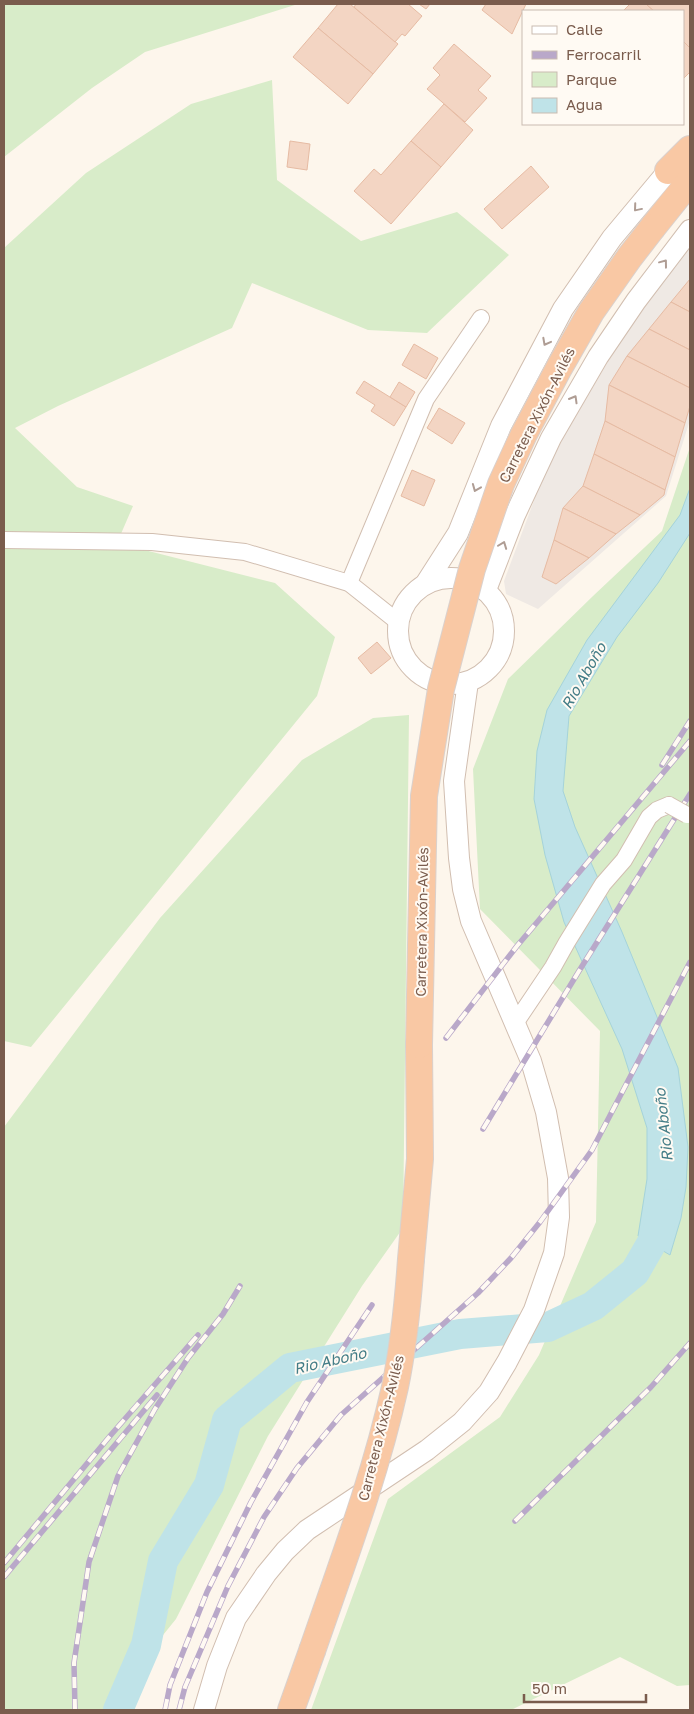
<svg xmlns="http://www.w3.org/2000/svg" width="694" height="1714" viewBox="0 0 694 1714" font-family="'Golos Text',sans-serif">
	<style>
		.industrial { fill: #efe9e4 }
		.green { fill: #d8ecc9 }
		.water { fill: #bfe3e8; stroke: #a5d3da }
		.lines { fill: none; stroke-linecap: round; stroke-linejoin: round }
		.river { stroke: #bfe3e8; stroke-width: 30 }
		.building { fill: #f3d5c3; stroke: #e6bba3 }
		.minor-casing { stroke: #d1beb0; stroke-width: 18 }
		.tertiary-casing { stroke: #d1beb0; stroke-width: 22 }
		.trunk-casing { stroke: #dad1cd; stroke-width: 28 }
		.minor { stroke: #fff; stroke-width: 16 }
		.tertiary { stroke: #fff; stroke-width: 20 }
		.trunk { stroke: #f9c8a4; stroke-width: 26 }
		.rail-casing { stroke: #b9a8c9; stroke-width: 5.5 }
		.rail { stroke: #fffaf3; stroke-width: 4; stroke-dasharray: 11; stroke-linecap: butt }
		.minor-bridge-casing { stroke: #d1beb0; stroke-width: 18; stroke-linecap: butt }
		.trunk-bridge-casing { stroke: #dad1cd; stroke-width: 28; stroke-linecap: butt }
		.minor-bridge { stroke: #fff; stroke-width: 16 }
		.trunk-bridge { stroke: #f9c8a4; stroke-width: 26 }
		.oneway { stroke: #af9d94 }
		.labels { text-anchor: middle; stroke-width: 4; stroke-linejoin: round; paint-order: stroke }
		.street-label { font-size: 14px; fill: #7a5c4d; stroke: #fffaf3 }
		.water-label { font-size: 15px; font-style: italic; fill: #437c86; stroke: #fffaf3 }
	</style>
	<rect width="100%" height="100%" fill="#fdf6ec"/>
	<polygon class="industrial" points="690,246 690,420 666,496 538,609 506,594 504,581 548,463 641,306"/>
	<g class="green">
		<polygon points="4,4 298,4 145,52 92,88 4,157"/>
		<polygon points="272,80 277,180 361,241 457,212 509,255 427,333 368,330 252,283 232,328 58,406 15,428 77,487 133,506 117,543 275,583 335,637 317,696 31,1047 4,1041 4,248 86,173 191,104"/>
		<polygon points="690,447 690,1685 677,1686 620,1657 511,1710 311,1710 388,1499 500,1417 539,1355 596,1222 600,1031 480,909 473,769 508,679 593,596 662,531"/>
		<polygon points="409,715 403,1228 362,1286 268,1436 176,1619 109,1702 108,1710 4,1710 4,1127 160,918 302,760 373,718"/>
	</g>
	<polygon class="water" points="690,488 690,533 658,583 617,637 569,716 563,791 575,827 622,932 678,1068 688,1147 686,1187 681,1218 670,1255 638,1236 647,1179 647,1128 622,1049 564,922 545,855 534,799 537,751 547,710 587,640 680,515"/>
	<g class="lines">
		<polyline class="river" points="118,1710 146,1645 163,1561 209,1485 227,1420 290,1368 460,1334 548,1327 593,1306 635,1272 658,1232 665,1204"/>
	</g>
	<g class="building">
		<polygon points="338,4 350,4 398,44 373,74 318,28"/>
		<polygon points="356,4 408,4 422,16 405,36 402,34 395,42 354,7"/>
		<polygon points="419,4 430,4 426,9"/>
		<polygon points="486,4 526,4 512,34 482,10"/>
		<polygon points="630,4 646,4 654,11 623,11"/>
		<polygon points="646,4 690,4 690,48 683,41 683,11 654,11"/>
		<polygon points="318,28 373,74 348,104 293,57"/>
		<polygon points="683,41 690,48 690,72 683,79"/>
		<polygon points="454,44 491,76 478,90 487,98 465,122 427,89 440,75 433,68"/>
		<polygon points="444,104 473,130 441,167 411,141"/>
		<polygon points="290,141 310,144 307,170 287,167"/>
		<polygon points="411,141 441,167 391,224 354,191 374,169 381,175"/>
		<polygon points="531,166 549,187 502,229 484,209"/>
		<polygon points="690,279 690,312 671,302"/>
		<polygon points="671,302 690,312 690,350 649,329"/>
		<polygon points="649,329 690,350 690,388 627,356"/>
		<polygon points="414,344 438,358 426,379 402,365"/>
		<polygon points="627,356 690,388 690,406 685,423 609,385"/>
		<polygon points="364,381 406,407 394,426 371,411 375,405 356,393"/>
		<polygon points="399,382 415,392 406,407 390,397"/>
		<polygon points="609,385 685,423 675,457 605,421"/>
		<polygon points="439,408 465,423 452,444 427,428"/>
		<polygon points="605,421 675,457 665,490 594,454"/>
		<polygon points="594,454 665,490 664,495 640,515 583,486"/>
		<polygon points="412,470 435,480 424,506 401,496"/>
		<polygon points="583,486 640,515 616,534 563,508"/>
		<polygon points="563,508 616,534 589,558 554,540"/>
		<polygon points="554,540 589,558 556,584 542,577"/>
		<polygon points="377,642 391,658 371,674 358,658"/>
	</g>
	<g class="lines">
		<g class="minor-casing">
			<g id="minor">
				<polyline points="4,540 152,542 245,552 349,583 398,622"/>
				<polyline points="349,583 426,399 481,318"/>
				<polyline points="516,1022 553,967 567,942 603,884 624,860 649,817 657,810 669,805"/>
			</g>
		</g>
		<g class="tertiary-casing">
			<g id="tertiary">
				<circle cx="451" cy="631" r="53"/>
				<polyline points="426,583 458,533 501,426 563,309 612,238 668,171"/>
				<polyline points="486,590 515,515 551,438 598,357 636,301 690,230"/>
				<polyline points="204,1710 217,1666 236,1618 266,1574 285,1551 307,1530 427,1450 462,1422 489,1392 507,1362 534,1310 554,1253 559,1217 558,1178 546,1112 531,1061 471,921 463,889 459,858 454,781 468,682"/>
			</g>
		</g>
		<g class="trunk-casing">
			<g id="trunk">
				<polyline points="668,171 690,149"/>
				<polyline points="653,227 690,181"/>
				<polyline points="411,1259 420,1159 419,1045"/>
				<polyline points="291,1710 312,1651"/>
			</g>
		</g>
		<use href="#minor" class="minor"/>
		<use href="#tertiary" class="tertiary"/>
		<use href="#trunk" class="trunk"/>
		<g class="rail-casing">
			<g id="rail">
				<polyline points="662,765 690,721"/>
				<polyline points="446,1038 517,946 690,741"/>
				<polyline points="483,1129 579,971 690,794"/>
				<polyline points="515,1521 651,1387 690,1343"/>
				<polyline points="4,1563 110,1436 198,1335"/>
				<polyline points="4,1577 157,1395"/>
				<polyline points="75,1710 74,1663 89,1562 118,1476 155,1409 188,1358 223,1314 240,1286"/>
				<polyline points="165,1710 170,1685 207,1592 251,1502 307,1402 372,1305"/>
				<polyline points="179,1710 185,1687 228,1586 264,1517 297,1468 341,1415 478,1293 511,1258 540,1222 592,1150 690,962"/>
			</g>
		</g>
		<use href="#rail" class="rail"/>
		<g class="minor-bridge-casing">
			<polyline id="minor-bridge" points="669,805 687,815"/>
		</g>
		<g class="trunk-bridge-casing">
			<g id="trunk-bridge">
				<polyline points="419,1045 424,796 441,689 472,569 501,484 524,434 559,368 591,312 629,258 653,227"/>
				<path d="M312 1651C342 1564 375 1477 395 1387 404 1344 408 1302 411 1259"/>
			</g>
		</g>
		<use href="#minor-bridge" class="minor-bridge"/>
		<use href="#trunk-bridge" class="trunk-bridge"/>
	</g>
	<defs><path id="oneway-chevron" d="M-2-3.5L2.5 0L-2 3.5" fill="none" stroke-width="1.6" stroke-linecap="round" stroke-linejoin="round" transform="scale(1.25)"/></defs>
	<g class="oneway">
		<use href="#oneway-chevron" transform="translate(637 208) rotate(130)"/>
		<use href="#oneway-chevron" transform="translate(664 263) rotate(-53)"/>
		<use href="#oneway-chevron" transform="translate(546 342) rotate(118)"/>
		<use href="#oneway-chevron" transform="translate(574 399) rotate(-60)"/>
		<use href="#oneway-chevron" transform="translate(476 488) rotate(112)"/>
		<use href="#oneway-chevron" transform="translate(503 545) rotate(-69)"/>
	</g>
	<g class="labels">
		<g class="street-label">
			<text transform="translate(537 415) rotate(-63)" y="5">Carretera Xixón-Avilés</text>
			<text transform="translate(422 922) rotate(-89)" y="5">Carretera Xixón-Avilés</text>
			<text transform="translate(381 1428) rotate(-76)" y="5">Carretera Xixón-Avilés</text>
		</g>
		<g class="water-label">
			<text transform="translate(584 676) rotate(-60)" y="5">Rio Aboño</text>
			<text transform="translate(664 1125) rotate(-96)" y="5">Rio Aboño</text>
			<text transform="translate(330 1361) rotate(-13)" y="5">Rio Aboño</text>
		</g>
	</g>
	<rect width="694" height="1714" fill="none" stroke="#7a5c4d" stroke-width="10"/>
	<rect x="522" y="10" width="162" height="115" fill="#fffaf3" stroke="#cabbb1"/>
	<rect x="532" y="26" width="25" height="8" fill="#ffffff" stroke="#cabbb1"/>
	<text x="566" y="35" font-size="15" fill="#7a5c4d">Calle</text>
	<rect x="532" y="51" width="25" height="8" fill="#b9a8c9" stroke="#cabbb1"/>
	<text x="566" y="60" font-size="15" fill="#7a5c4d">Ferrocarril</text>
	<rect x="532" y="72" width="25" height="15" fill="#d8ecc9" stroke="#cabbb1"/>
	<text x="566" y="85" font-size="15" fill="#7a5c4d">Parque</text>
	<rect x="532" y="98" width="25" height="15" fill="#bfe3e8" stroke="#cabbb1"/>
	<text x="566" y="110" font-size="15" fill="#7a5c4d">Agua</text>
	<path d="M524 1694v8h122v-8" fill="none" stroke="#7a5c4d" stroke-width="2.5"/>
	<text x="532" y="1694" font-size="15" fill="#7a5c4d" stroke="#fffaf3" stroke-width="4" paint-order="stroke">50 m</text>
</svg>
